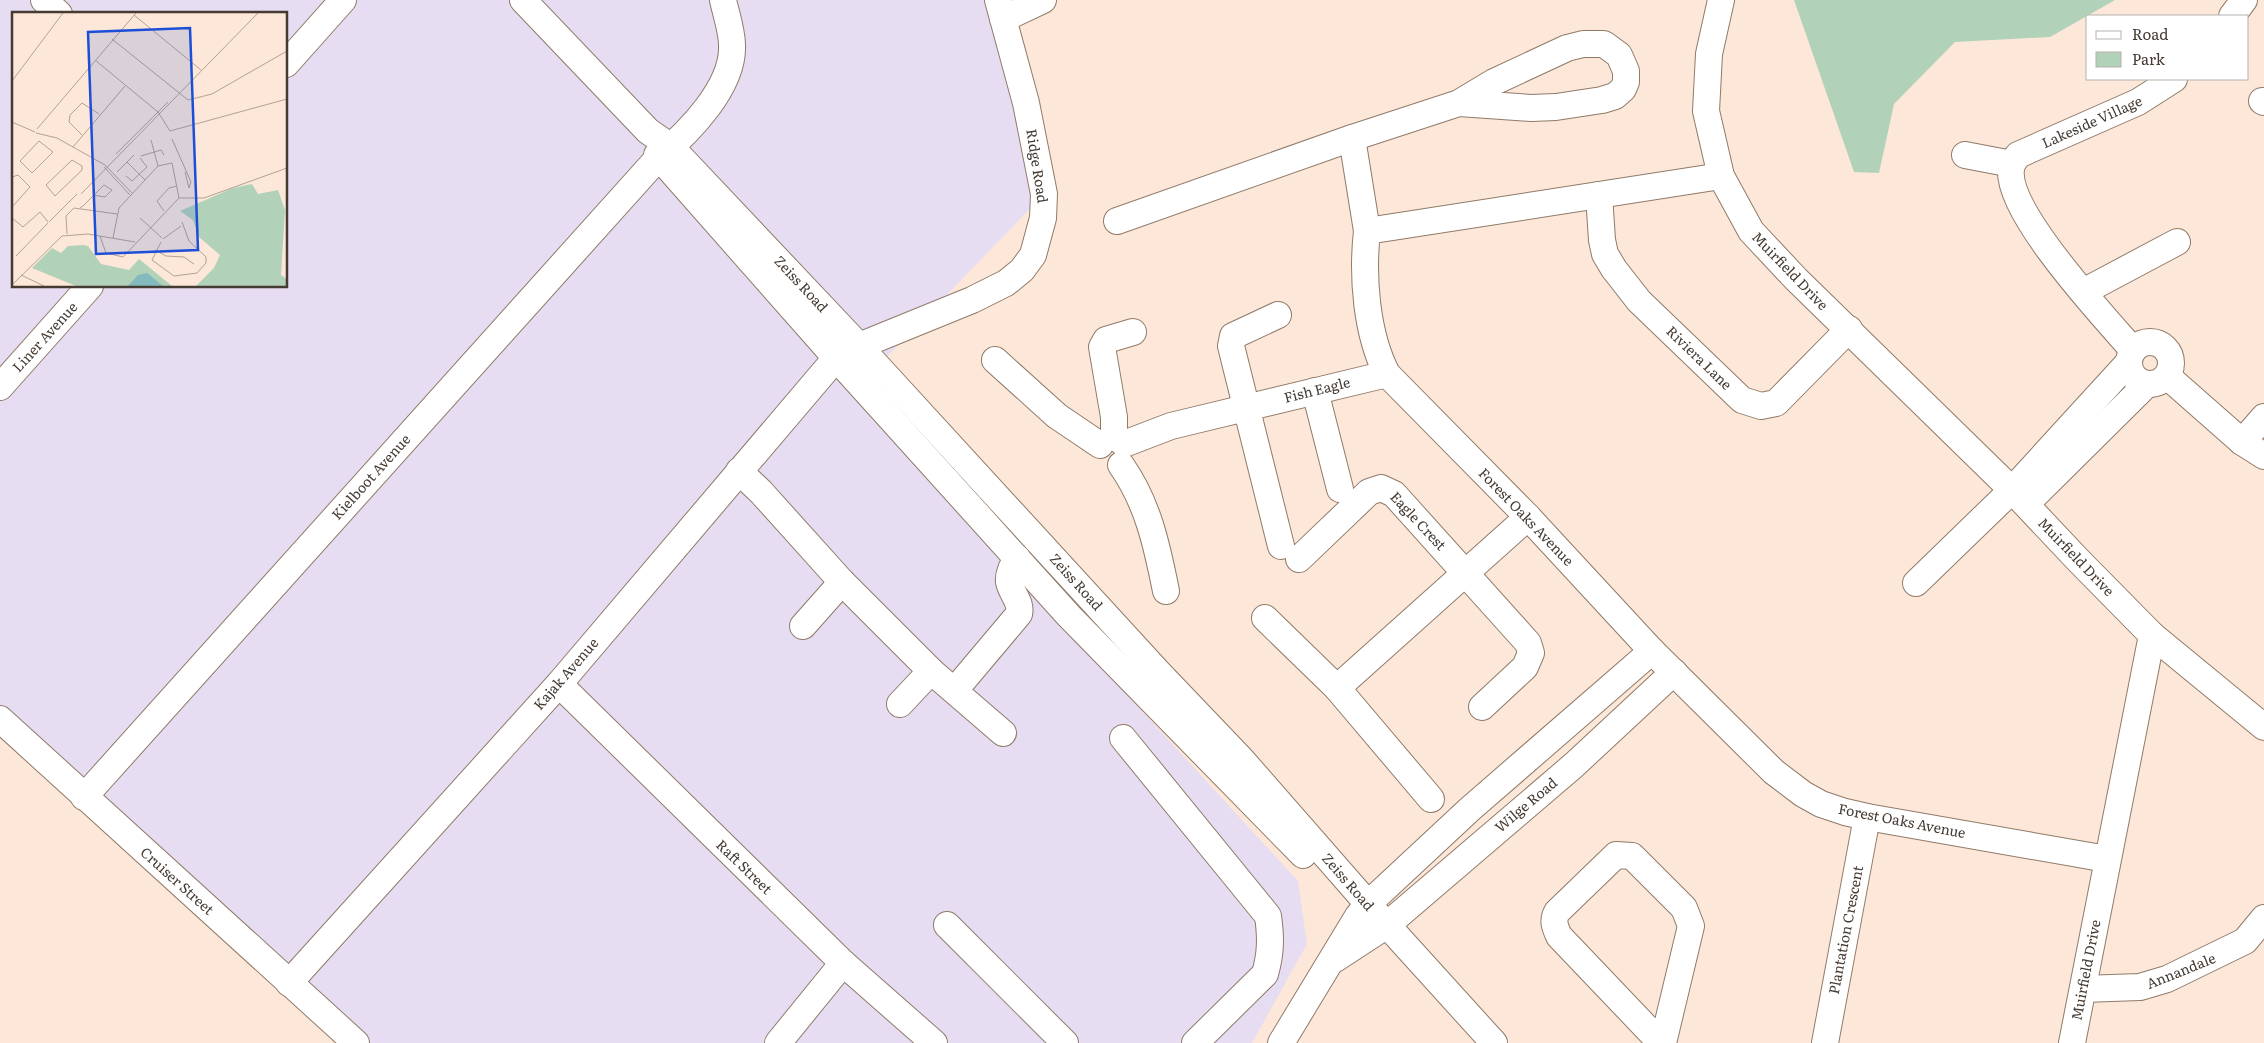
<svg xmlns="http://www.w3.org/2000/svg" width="2264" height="1043" viewBox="0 0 2264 1043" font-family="Literata,serif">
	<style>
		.industrial { fill: #e6ddf2; fill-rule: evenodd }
		.green { fill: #b2d1b9 }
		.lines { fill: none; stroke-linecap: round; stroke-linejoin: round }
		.minor-casing { stroke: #907a68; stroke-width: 28 }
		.minor { stroke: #fff; stroke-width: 26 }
		.labels { text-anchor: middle; stroke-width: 5; stroke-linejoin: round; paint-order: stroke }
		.street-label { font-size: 14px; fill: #453b33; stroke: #fff }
		.inset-road { fill: none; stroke: #b3a296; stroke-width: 1 }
		.view { fill: #1d4ed8; fill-opacity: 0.15; stroke: #1d4ed8; stroke-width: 2.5 }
		.inset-edge { fill: none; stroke: #453b33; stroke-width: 2.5 }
	</style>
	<rect width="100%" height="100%" fill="#fce7d8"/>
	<path class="industrial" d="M0 0H1006L1050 188 851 394 1298 881 1307 944 1252 1043H369L0 723ZM14 14H286V286H14Z"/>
	<polygon class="green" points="1794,0 2115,0 2050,37 1955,42 1894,104 1879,173 1854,172"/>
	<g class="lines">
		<g class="minor-casing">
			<g id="minor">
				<polyline points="44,0 59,14"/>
				<polyline points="523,0 648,131 671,147 859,346 1158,672 1242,760 1368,904 1494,1043"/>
				<polyline points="1721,0 1709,54 1706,111 1721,176 1751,231 1796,279 2012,490 2079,561 2152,635 2264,727"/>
				<polyline points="2232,16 2244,0"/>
				<polyline points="1003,19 1043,0"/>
				<polyline points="286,64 343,0"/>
				<polyline points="2262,101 2264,102"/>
				<polyline points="1352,138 1367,231"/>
				<polyline points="657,155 836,358 1069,616 1303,855"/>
				<polyline points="1965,155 2012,164 2018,155 2138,102 2174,79"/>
				<path d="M2012 164C1999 205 2105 318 2133 350"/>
				<path d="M1721 176 1367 231C1362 276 1366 333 1387 374L1528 517 1652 651 1774 772 1803 794 1821 804 1845 812 1867 817 2107 859"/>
				<polyline points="1599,195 1602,240 1605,254 1614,269 1639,301 1742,400 1761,406 1776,403 1849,329"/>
				<polyline points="1117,221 1352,138 1459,103 1494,82 1567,48 1583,44 1604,44 1619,55 1626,71 1626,82 1623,89 1615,96 1602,100 1556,107 1531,108 1459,103"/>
				<polyline points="2083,292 2177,242"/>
				<polyline points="1278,315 1233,336 1231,346 1281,546"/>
				<circle cx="2150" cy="363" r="21"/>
				<polyline points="995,360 1057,416 1100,445"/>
				<polyline points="2167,376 2242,442 2264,456"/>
				<polyline points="0,387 90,286"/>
				<polyline points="1315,391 1340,489"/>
				<polyline points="1114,438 1114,417 1102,347 1106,340 1133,332"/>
				<polyline points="2242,442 2264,417"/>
				<polyline points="1124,444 1171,426 1387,374"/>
				<path d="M1121 465C1148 503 1157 546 1166 591"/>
				<polyline points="739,471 761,492 842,582 931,671 1003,733"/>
				<polyline points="2026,504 2147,384"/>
				<polyline points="1299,559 1369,492 1381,488 1394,494 1528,643 1531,653 1525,667 1482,707"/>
				<polyline points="1916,583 2012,490 2129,362"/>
				<polyline points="1265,618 1337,688 1431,799"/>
				<polyline points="803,626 842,582"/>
				<polyline points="559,684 843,963 934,1043"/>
				<polyline points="1337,688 1528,517"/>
				<path d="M955 690 1019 614C1022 602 1011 593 1009 582 1008 573 1013 565 1017 558"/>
				<polyline points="900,704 931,671"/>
				<polyline points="0,719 356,1043"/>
				<path d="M1123 738 1268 916C1271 937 1271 953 1265 974L1195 1043"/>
				<path d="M84 797 658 158C688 133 734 87 732 45 732 31 726 14 723 0"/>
				<polyline points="947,925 1065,1043"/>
				<polyline points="1335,959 1387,925 1574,765 1674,672"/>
				<polyline points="289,983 559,684 836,358 859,346 972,300 1006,283 1022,270 1033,255 1043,218 1044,194 1026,103 998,0"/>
				<polyline points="2083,989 2140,987 2167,979 2245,941 2264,918"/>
				<polyline points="778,1043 843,963"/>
				<polyline points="1281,1043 1358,916 1368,904 1470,809 1652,651"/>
				<path d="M1661 1043 1559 936C1555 927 1552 921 1557 912L1616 855 1632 856 1684 908 1691 926 1663 1043"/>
				<polyline points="1825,1043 1867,817"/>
				<polyline points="2072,1043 2152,635"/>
			</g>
		</g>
		<use href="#minor" class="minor"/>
	</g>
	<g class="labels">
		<g class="street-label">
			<text transform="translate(2092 122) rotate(-24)" y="5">Lakeside Village</text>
			<text transform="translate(1037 166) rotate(81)" y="5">Ridge Road</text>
			<text transform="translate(1790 271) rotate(46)" y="5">Muirfield Drive</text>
			<text transform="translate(801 284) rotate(47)" y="5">Zeiss Road</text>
			<text transform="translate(45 337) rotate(-48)" y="5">Liner Avenue</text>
			<text transform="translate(1699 358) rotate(44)" y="5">Riviera Lane</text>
			<text transform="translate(1317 390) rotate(-14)" y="5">Fish Eagle</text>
			<text transform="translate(371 477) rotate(-48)" y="5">Kielboot Avenue</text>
			<text transform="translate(1526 517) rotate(46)" y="5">Forest Oaks Avenue</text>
			<text transform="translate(1418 521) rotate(47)" y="5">Eagle Crest</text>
			<text transform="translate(2076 557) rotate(46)" y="5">Muirfield Drive</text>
			<text transform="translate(1076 582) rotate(48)" y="5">Zeiss Road</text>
			<text transform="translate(566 674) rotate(-49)" y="5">Kajak Avenue</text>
			<text transform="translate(1526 805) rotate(-40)" y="5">Wilge Road</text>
			<text transform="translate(1902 821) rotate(11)" y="5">Forest Oaks Avenue</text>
			<text transform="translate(744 867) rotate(44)" y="5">Raft Street</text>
			<text transform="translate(177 881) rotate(42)" y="5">Cruiser Street</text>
			<text transform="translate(1348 882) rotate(49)" y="5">Zeiss Road</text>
			<text transform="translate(1846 930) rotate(-79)" y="5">Plantation Crescent</text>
			<text transform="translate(2086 970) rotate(-79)" y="5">Muirfield Drive</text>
			<text transform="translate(2181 971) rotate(-22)" y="5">Annandale</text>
		</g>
	</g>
	<g transform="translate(12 12)">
		<rect width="275" height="275" fill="#fce7d8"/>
		<path d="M240 172 246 182 266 178 273 198 269 263 275 267V274H184L202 256 208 243 187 225 181 208 168 199 221 176ZM71 233 76 234 89 252 117 258 127 247 160 274H64L20 256 40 236 49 241 56 234Z" fill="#b2d1b9"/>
		<path d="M135 261 151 274H116L126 263Z" fill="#82babd"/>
		<path class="inset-road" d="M122 3 189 58M100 27 176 88 200 82 275 39M83 48 146 100 158 119 275 87M0 69 51 1M0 110 23 120M25 117 124 1M24 121 45 126 93 153 120 181M70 123 57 110 58 103 70 91 87 102M160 127 179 170 177 176 173 160M139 128 146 154M27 129 41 140 20 161 8 149ZM61 135 113 74M104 142 156 90M129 144 149 138 152 143M60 148 70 154V158L43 184 34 173ZM115 150 133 168M92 155 118 183M105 160 122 143M114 164 120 169 135 155 128 146M0 165 6 163 18 175 0 195M69 182 246 1M68 196 71 194 92 173 100 178 93 185 81 183M152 199 145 189 157 176 165 174M0 206 11 215 28 200 36 210M128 206 150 226M37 210 65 182M55 222 54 204 62 196 105 202M88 224 94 241 111 245 167 186H192L275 156M101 226 107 196 146 154 160 151 167 186M151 227 169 214M149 230 140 248 162 264 185 261 194 251V245L177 229 170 210M143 238 154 244 172 245 182 252M4 244 36 211M9 263 32 274M0 273 50 224 76 222 123 230"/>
		<path class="view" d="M178 16 186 238 84 242 76 20Z"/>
		<rect width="275" height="275" class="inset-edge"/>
	</g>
	<rect x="2086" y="15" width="162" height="65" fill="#ffffff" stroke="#b5b1ad"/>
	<rect x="2096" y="31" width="25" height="8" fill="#ffffff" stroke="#b5b1ad"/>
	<text x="2132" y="40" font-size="15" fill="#453b33">Road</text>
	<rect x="2096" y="52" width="25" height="15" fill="#b2d1b9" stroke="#b5b1ad"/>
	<text x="2132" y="65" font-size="15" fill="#453b33">Park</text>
</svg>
